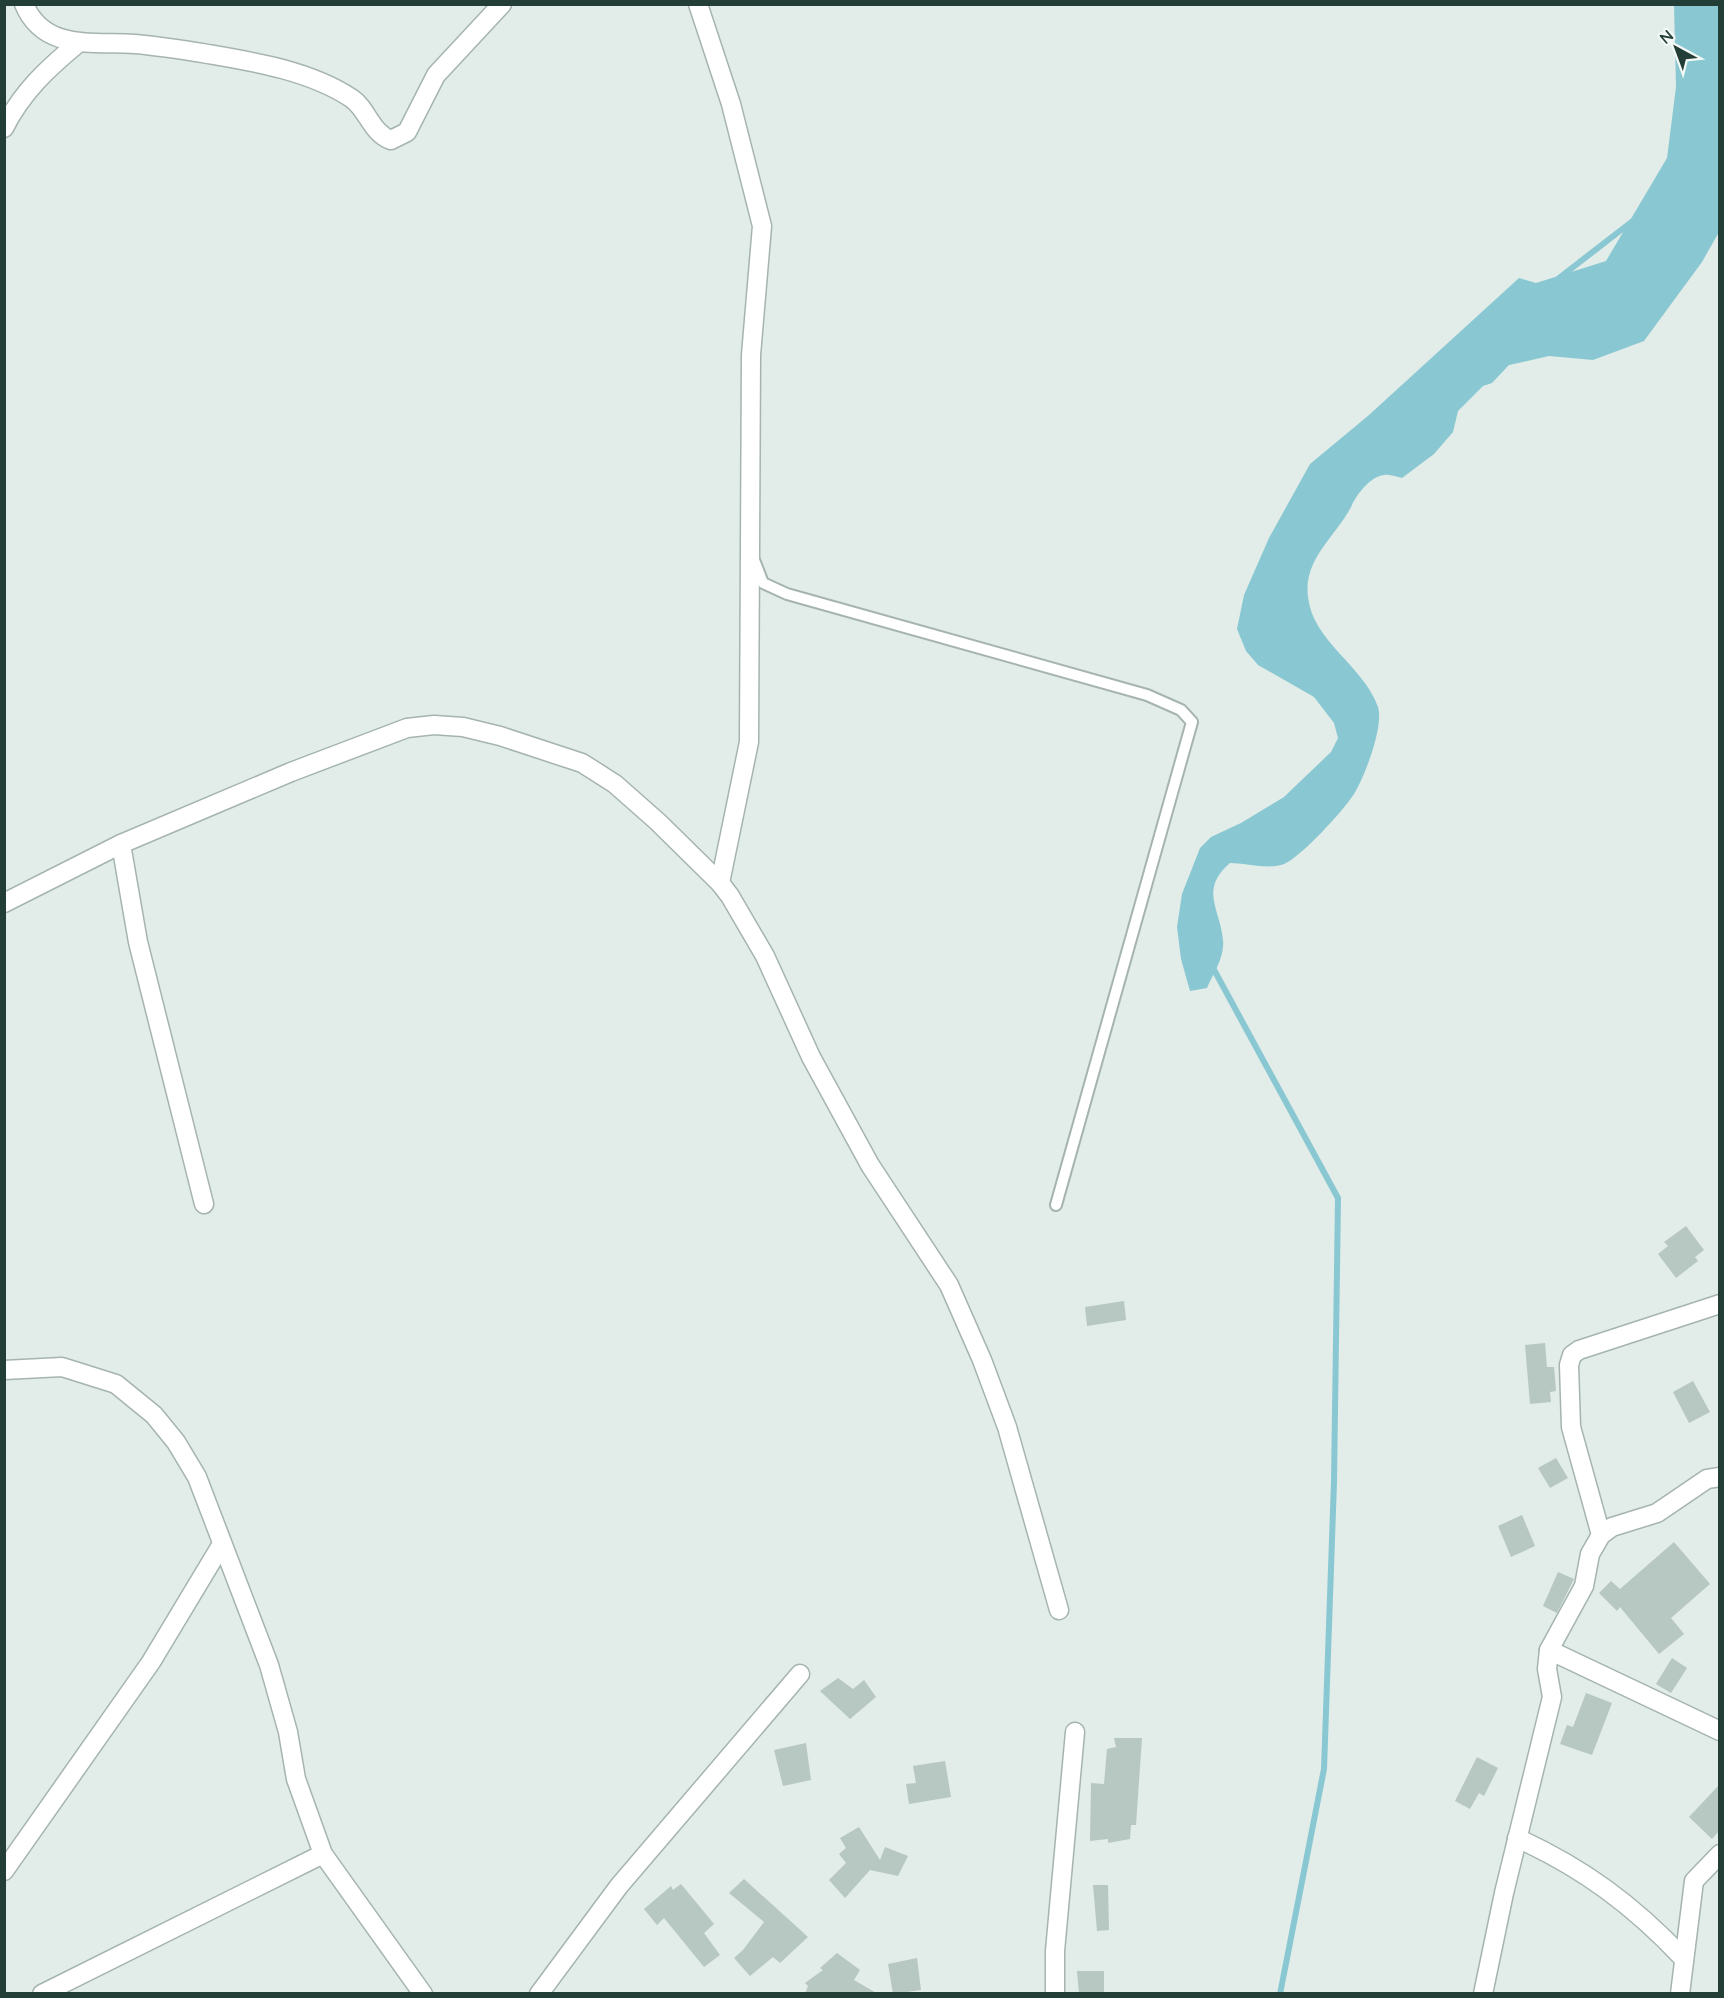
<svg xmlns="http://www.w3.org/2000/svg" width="1724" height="1998" viewBox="0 0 1724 1998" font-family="Quicksand,sans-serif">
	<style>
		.water { fill: #89c8d2 }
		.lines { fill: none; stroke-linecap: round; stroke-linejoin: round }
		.stream { stroke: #89c8d2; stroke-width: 6 }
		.building { fill: #b7c7c1 }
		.lane-casing { stroke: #a5b4af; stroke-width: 14 }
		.street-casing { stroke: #a5b4af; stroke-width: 21 }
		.lane { stroke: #fff; stroke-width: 10 }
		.street { stroke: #fff; stroke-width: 18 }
	</style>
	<rect width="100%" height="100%" fill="#e2ece8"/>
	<path class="water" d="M1674 5H1719V232L1702 262 1644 341 1593 360 1549 356 1509 365 1492 383 1483 386 1458 411 1453 432 1434 454 1402 478C1397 477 1389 474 1384 475 1371 476 1357 494 1352 505 1337 536 1303 558 1308 597 1313 642 1363 665 1378 707 1384 726 1365 776 1354 794 1344 810 1301 857 1284 864 1270 870 1245 863 1230 863 1199 890 1220 908 1223 940 1225 957 1213 974 1207 988L1190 991 1181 959 1177 927 1182 894 1200 848 1211 837 1241 823 1284 797 1331 752 1338 738 1334 723 1314 697 1258 665 1246 651 1237 629 1244 595 1269 538 1310 464 1369 415 1519 278 1536 283 1606 261 1667 158 1676 87Z"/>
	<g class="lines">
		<g class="stream">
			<polyline points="1559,278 1634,220"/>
			<polyline points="1212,966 1338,1198 1334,1482 1324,1769 1280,1994"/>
		</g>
	</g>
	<g class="building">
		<polygon points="1686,1226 1704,1250 1695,1257 1698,1261 1676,1278 1658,1254 1668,1246 1664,1242"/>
		<polygon points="1124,1301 1126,1320 1087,1326 1085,1307"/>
		<polygon points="1545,1343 1547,1367 1554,1367 1556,1391 1550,1392 1551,1402 1530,1404 1525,1345"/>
		<polygon points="1693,1381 1710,1412 1689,1423 1673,1392"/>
		<polygon points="1556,1458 1568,1478 1550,1488 1538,1468"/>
		<polygon points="1522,1515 1535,1546 1511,1557 1498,1526"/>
		<polygon points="1674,1542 1710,1584 1671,1618 1684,1634 1659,1654 1620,1607 1617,1611 1599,1593 1611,1581 1620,1589"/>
		<polygon points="1558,1572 1574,1579 1557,1613 1543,1606"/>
		<polygon points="1672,1658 1687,1668 1671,1693 1656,1684"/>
		<polygon points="838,1678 853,1689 864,1680 876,1697 850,1719 820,1691"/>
		<polygon points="1586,1693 1612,1703 1592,1755 1560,1744 1567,1725 1573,1727"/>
		<polygon points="1114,1738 1142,1738 1136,1825 1131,1825 1130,1839 1108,1843 1108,1839 1090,1841 1091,1783 1104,1784 1107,1749 1116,1747"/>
		<polygon points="806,1743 811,1780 783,1786 774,1750"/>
		<polygon points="1477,1757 1498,1768 1484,1796 1479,1793 1470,1809 1455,1801"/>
		<polygon points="945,1761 951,1797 909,1804 906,1784 916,1783 913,1766"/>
		<polygon points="1719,1785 1719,1831 1712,1839 1689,1817"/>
		<polygon points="859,1827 880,1860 885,1847 908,1856 898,1876 870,1870 845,1898 829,1880 846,1863 839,1854 846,1848 840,1838"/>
		<polygon points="744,1879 808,1937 780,1963 773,1957 750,1976 734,1958 743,1950 764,1922 729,1893"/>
		<polygon points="681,1884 714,1924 704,1933 720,1955 704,1967 664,1918 657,1925 644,1909 671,1886 673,1890"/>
		<polygon points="1093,1885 1108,1885 1109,1930 1097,1931"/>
		<polygon points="837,1953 860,1970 854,1980 878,1994 805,1994 808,1986 805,1983 823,1970 820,1968"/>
		<polygon points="917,1958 921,1990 893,1994 888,1964"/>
		<polygon points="1077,1971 1104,1971 1104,1994 1079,1994"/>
	</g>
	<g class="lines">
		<g class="lane-casing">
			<polyline id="lane" points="754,560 763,583 787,594 1147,695 1181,710 1192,722 1056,1205"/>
		</g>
		<g class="street-casing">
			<g id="street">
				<path d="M24 4C44 52 94 41 135 44 159 46 184 50 208 54 255 62 310 71 351 98 367 108 371 133 391 140L407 132 436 75 502 4"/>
				<polyline points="698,4 731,104 762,226 751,355 749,742 720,883"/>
				<path d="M4 128C22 92 47 69 77 44"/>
				<polyline points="121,844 138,942 204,1204"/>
				<polyline points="4,903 121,844 291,772 407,728 434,725 463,727 500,736 582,763 615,784 658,822 720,883 730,896 765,956 811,1057 870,1165 949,1285 982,1360 1007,1427 1059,1610"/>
				<polyline points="4,1370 62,1367 116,1384 154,1415 176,1442 197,1477 269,1665 288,1732 296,1779 323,1854 423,1994"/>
				<polyline points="1601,1535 1571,1427 1569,1365 1572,1355 1579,1350 1720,1304"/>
				<polyline points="1549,1650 1720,1731"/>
				<path d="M1517 1838C1583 1868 1633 1905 1683 1958"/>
				<polyline points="4,1871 151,1662 222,1544"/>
				<polyline points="42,1994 323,1854"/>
				<polyline points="539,1994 619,1886 800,1674"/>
				<polyline points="1055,1994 1055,1951 1075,1732"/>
				<polyline points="1483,1994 1504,1893 1552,1697 1547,1669 1549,1650 1584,1586 1590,1554 1601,1535 1612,1527 1657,1513 1707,1479 1720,1477"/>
				<polyline points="1680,1994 1694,1881 1720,1854"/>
			</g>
		</g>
		<use href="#lane" class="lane"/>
		<use href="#street" class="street"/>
	</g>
	<rect width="1724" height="1998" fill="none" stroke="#223e36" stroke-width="12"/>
	<g transform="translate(1676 48) rotate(319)" stroke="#f3f9f6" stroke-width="4.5" paint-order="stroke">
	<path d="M0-4.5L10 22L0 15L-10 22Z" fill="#223e36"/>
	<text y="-9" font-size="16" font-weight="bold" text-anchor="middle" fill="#223e36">N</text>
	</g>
</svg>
